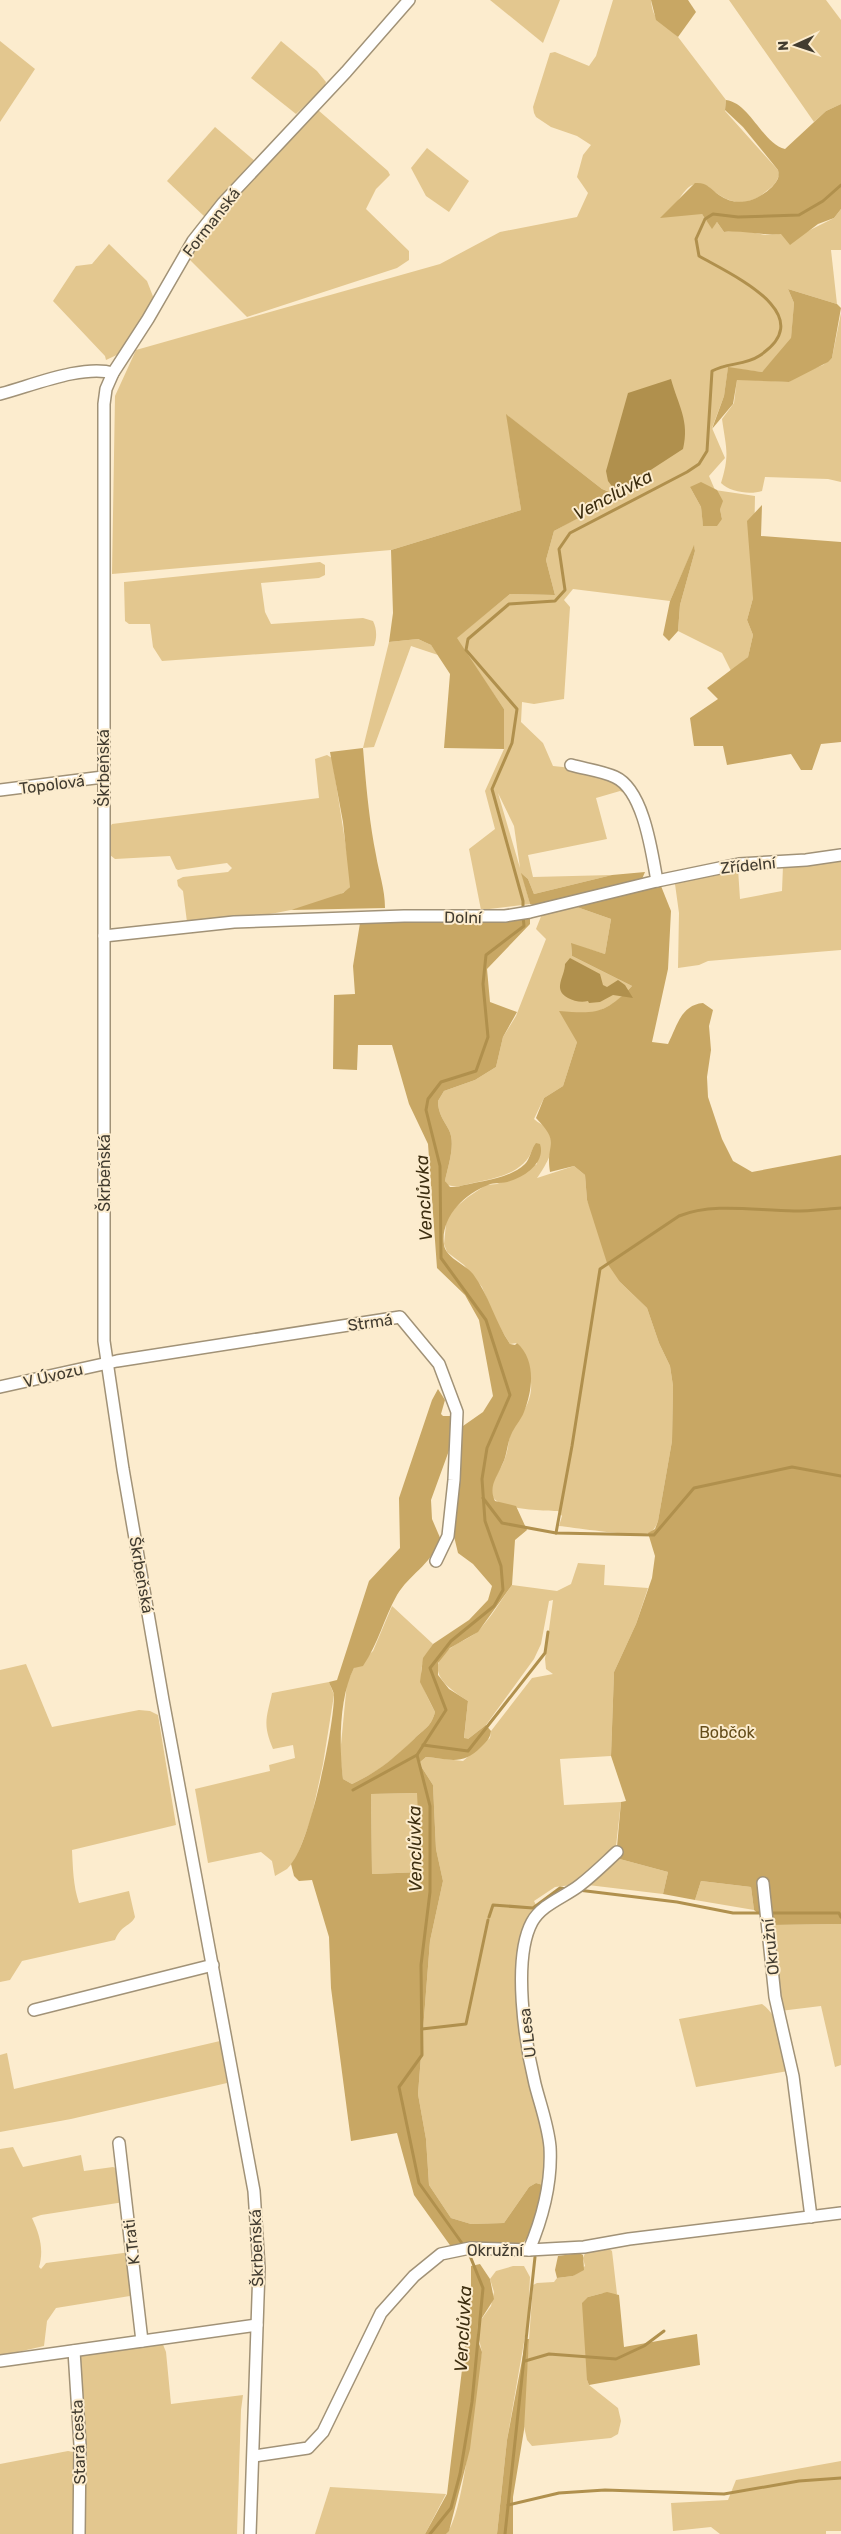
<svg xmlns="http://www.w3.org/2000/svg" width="841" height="2534" viewBox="0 0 841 2534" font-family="Rubik,sans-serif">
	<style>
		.green { fill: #e3c78f; fill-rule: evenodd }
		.forest { fill: #c8a764; fill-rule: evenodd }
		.water { fill: #b0904d }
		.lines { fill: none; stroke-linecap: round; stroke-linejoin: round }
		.stream { stroke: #b0904d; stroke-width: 3 }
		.street-casing { stroke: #a19277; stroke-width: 14 }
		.street { stroke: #fff; stroke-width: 11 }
		.labels { text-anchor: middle; stroke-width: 4; stroke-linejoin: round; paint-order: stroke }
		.street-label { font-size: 16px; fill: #423c30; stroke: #fcecce }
		.park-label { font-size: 16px; fill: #654d1a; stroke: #fcecce }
		.water-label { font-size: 18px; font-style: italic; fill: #3d2e10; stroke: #fcecce }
	</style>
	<rect width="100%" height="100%" fill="#fcecce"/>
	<g class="green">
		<polygon points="490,0 560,0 543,43"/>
		<path d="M613 0H651C653 24 664 22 678 37L726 100 725 111 778 170 779 175C777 183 771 188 764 193 751 204 735 205 721 196 712 191 709 183 697 184 688 184 682 195 677 202L702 214 712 228 717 222 724 232 740 230 765 235 806 232 834 218 841 209V250H831L837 304 788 289 794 303 791 340 762 372 728 368 724 396 712 428 725 458 709 476 715 490 755 496 753 598 747 620 753 635 748 657 731 671 722 653 678 631 680 605 695 551 694 546 670 601 573 589 564 600 570 607 564 699 534 704 522 702 521 722 543 743 553 766C578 768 610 776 628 795L620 791 596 798 607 839 528 855 533 877 612 875 534 894 528 879 522 874 530 904 481 910 469 849 495 829 485 791 504 749V709L456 638 510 594 555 595 546 560 554 531 619 495 602 489 507 415 521 510 391 550 112 574 115 396 136 350 440 264 500 232 577 217 588 193 577 177 583 155 591 145 577 136 551 127 536 117 534 113 533 107 550 53 555 52 589 66 596 56ZM690 487 720 509 722 519 703 525 701 507ZM498 793 514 826 520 868Z"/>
		<polygon points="729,0 826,0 841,20 841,104 826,111 814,122"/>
		<polygon points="0,41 35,69 0,122"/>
		<polygon points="281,41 317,71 326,82 324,88 296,114 251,78"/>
		<path d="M318 110 388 171 390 175 376 189 366 209 409 251V260L397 268 247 317 189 259C226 205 272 157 318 110Z"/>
		<polygon points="215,127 256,162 205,217 167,181"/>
		<polygon points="427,148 469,181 449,212 426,196 411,168"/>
		<polygon points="109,244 147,281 154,299 121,353 106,360 105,356 53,301 76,266 92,264"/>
		<path d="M841 313V482L828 479 765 477 762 491C750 495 730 492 721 483 730 454 726 448 722 419L734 403 737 379 789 382 800 374 823 365 832 358Z"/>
		<path d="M320 562 325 565V575L319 578 261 583 265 612 271 624 363 618 373 621C377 629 377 638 374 646L162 661 153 647 150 624H129L125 621 124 582Z"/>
		<polygon points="418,639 431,645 438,655 411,646 374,747 363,748 389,642"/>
		<path d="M327 755 332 758 351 879 350 887C331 910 218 923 187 922L183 891 178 886 177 880 183 877 228 872 232 868 227 863 178 870 176 869 170 856 115 859 110 855V827L112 824 319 798 315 759Z"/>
		<polygon points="841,858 841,950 708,961 699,965 678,968 679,913 675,884 681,878 738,869 740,899 782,891 783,866"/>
		<path d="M574 906 611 919 605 954 571 944 572 956 632 986 615 1003 593 1014 577 1042 563 1086 544 1098 534 1119C538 1123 544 1125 548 1129 561 1141 545 1167 537 1178L574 1166 585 1175 587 1200 620 1282 647 1308 659 1343 670 1366 673 1386 672 1441 658 1521C656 1526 654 1531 649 1533 634 1537 577 1528 559 1526L562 1516 558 1511C546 1511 493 1510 492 1494 490 1480 501 1471 505 1458 508 1451 508 1443 510 1436 517 1419 533 1404 531 1383 529 1370 521 1355 517 1343L510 1344 496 1321 482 1287 464 1265 447 1252 444 1244 446 1224 449 1213 468 1197 486 1185 497 1184 537 1164 533 1148C523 1179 483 1179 457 1187L447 1185 445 1181C448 1166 456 1144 449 1130 443 1119 438 1113 438 1101L444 1091 475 1080 496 1067 503 1037 516 1016 546 939 536 929 542 914Z"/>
		<path d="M578 1563 605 1565 604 1585 648 1588 636 1624 614 1672 611 1756 560 1759 564 1805 621 1802 616 1846 572 1885 555 1887 534 1901 537 1907 519 1957 545 2151 543 2185 536 2183 529 2187 504 2223 471 2224 451 2218 429 2185 426 2139 418 2094 430 1941 443 1881 436 1849 433 1785 419 1763 426 1757 463 1761 490 1738 491 1731 532 1678 553 1674 546 1669 545 1659 553 1600 549 1601 541 1644 534 1659 486 1725 468 1739H464L468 1701C447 1688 421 1669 452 1647 460 1641 471 1638 478 1631 491 1618 501 1600 512 1585L557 1591 571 1584Z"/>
		<path d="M392 1606 433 1644C413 1673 421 1684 435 1712 431 1727 425 1728 414 1739 393 1760 379 1771 352 1784L343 1779 340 1755 347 1682 354 1668 373 1651Z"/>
		<path d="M26 1664 52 1727 139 1710 150 1711 158 1715 176 1825 72 1850C73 1868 73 1885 79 1903L129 1891 135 1917C130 1927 122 1924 115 1940L22 1961 10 1980 0 1982V1670Z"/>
		<path d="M329 1682 334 1695 323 1764 311 1819 296 1859 287 1869 275 1876 272 1861 261 1852 208 1863 195 1789 270 1771 269 1765 295 1758 293 1745 273 1749C262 1723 267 1717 272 1693Z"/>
		<polygon points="418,1793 421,1872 372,1874 371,1794"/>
		<polygon points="616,1858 668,1872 663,1894 588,1885"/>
		<polygon points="701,1881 751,1887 754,1910 695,1900"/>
		<polygon points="841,1924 841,2065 835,2067 821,2006 780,2011 772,1925"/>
		<path d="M762 2004C782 2018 783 2048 788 2071L696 2087 679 2019Z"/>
		<polygon points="220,2041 227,2083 71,2119 0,2132 0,2055 7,2053 14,2089"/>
		<path d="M13 2147 23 2167 81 2155 84 2171 113 2167 121 2170 124 2202 41 2215 32 2218C40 2235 44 2250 39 2267L41 2269 46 2263 131 2252 136 2295 56 2308 47 2321 44 2346 0 2356V2149Z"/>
		<polygon points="609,2249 612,2251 617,2294 615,2296 603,2293 588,2297 587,2380 589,2385 618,2408 621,2421 618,2434 611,2438 532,2446 527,2440 523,2422 533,2285 537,2283 554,2282 557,2278 573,2276 585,2266 583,2258 586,2251"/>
		<path d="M513 2266H524L530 2277 528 2319 507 2440 497 2534H446C465 2516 475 2385 482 2352L477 2331 478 2324 491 2306 494 2292 490 2279 496 2271Z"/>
		<polygon points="162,2342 166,2352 171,2404 243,2395 241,2410 237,2534 83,2534 78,2355"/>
		<polygon points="68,2451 73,2452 76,2462 76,2534 0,2534 0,2464"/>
		<polygon points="841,2461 841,2531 826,2531 826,2534 720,2534 711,2527 673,2531 671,2503 728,2500 736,2480"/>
		<polygon points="330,2487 446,2494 425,2534 315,2534"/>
	</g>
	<g class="forest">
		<polygon points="651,0 688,0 696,12 678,37 656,20"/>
		<path d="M726 100C750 103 762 143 785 149L826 111 841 104V209L834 218 818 224 790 245 781 234C761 236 743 230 724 232L717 222 712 229 702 214 660 218 695 183C707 182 711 189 719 195 737 208 757 201 772 187 777 181 780 178 778 170L743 127 725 110Z"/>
		<polygon points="788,289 837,304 841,308 832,358 828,362 789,382 737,380 733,404 712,429 724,396 728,367 762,372 791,338 794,303"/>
		<polygon points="506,414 602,489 620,496 554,531 546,560 555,595 510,594 457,638 504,709 504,749 444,748 450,674 431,645 418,639 389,642 393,613 391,550 521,510"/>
		<polygon points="701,482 717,490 723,501 720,509 722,519 717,526 703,526 701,507 690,487"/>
		<polygon points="762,505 761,536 841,542 841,742 821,744 812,770 801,770 791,754 727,765 723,746 694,746 690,718 718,699 707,688 748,657 753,635 747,620 753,598 747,521"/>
		<polygon points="694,545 695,551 680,605 678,631 669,641 663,635 670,601"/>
		<path d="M363 748C366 784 369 820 376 855 379 873 385 889 385 908L291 910 343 893 350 887 343 822 330 752Z"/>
		<path d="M645 872 639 886H661L671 911 668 969 652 1042 668 1044C677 1026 681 1005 703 1003L713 1010 709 1026 711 1050 707 1077 708 1097 722 1139 733 1161 752 1172 841 1155V1924L772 1925 754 1910 751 1887 701 1881 695 1900 663 1894 668 1872 616 1858 621 1802 626 1801 611 1756 614 1672 636 1624 652 1578 655 1556 648 1533 655 1529 658 1521 672 1441 673 1386 670 1366 659 1343 647 1308 620 1282 607 1263 587 1200 585 1175 574 1166 550 1172C545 1142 562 1145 536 1118L544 1098 563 1086 577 1042 559 1011C596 1014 605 1014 632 986L572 956 571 943 605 954 611 919 574 906 533 905 530 904 521 873 528 879 534 894 612 875Z"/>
		<path d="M530 915V924L487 969 490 1002 517 1012 503 1037 496 1067 475 1080 444 1091 438 1101C438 1113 443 1119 449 1130 456 1144 448 1166 445 1181L450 1187H457C478 1181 508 1180 525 1164 530 1159 531 1149 536 1143L540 1144C546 1162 525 1177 510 1181 503 1184 494 1182 488 1185 464 1194 440 1218 444 1245 446 1258 465 1264 473 1274 489 1295 495 1322 510 1344L515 1345 517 1343C536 1360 533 1389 524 1412 521 1420 514 1427 511 1435 507 1444 507 1456 502 1465 497 1477 488 1487 495 1501L516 1506 527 1530 515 1540 512 1585 478 1632 450 1648 438 1663V1675L449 1689 468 1701 464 1738 468 1739 486 1725 491 1731C490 1739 486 1742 481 1747 463 1766 449 1759 426 1757L419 1763 433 1785 436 1849 443 1881 430 1941 418 2094 426 2139 429 2185 451 2218 471 2224 504 2223 529 2187 536 2183 543 2185 536 2226 521 2246 452 2248 414 2195 397 2133 351 2141 331 1988 329 1937 312 1880 299 1881 294 1876 291 1864C310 1843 334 1727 334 1696 334 1691 330 1686 329 1682L337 1680 369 1581 400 1548 399 1498 432 1400 438 1389 445 1400 441 1414 443 1416H455V1434L431 1500 432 1519 441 1540C429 1566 410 1574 397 1595 384 1618 378 1644 363 1666L354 1668C339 1697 339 1747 343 1779L352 1784C379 1771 393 1759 414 1739 425 1728 431 1727 435 1712L420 1682 423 1658 433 1644 469 1620 488 1600 492 1586 473 1564 458 1553 452 1528 463 1426 483 1412 493 1396 479 1320 465 1295 437 1268 428 1144 409 1104 392 1045H358L357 1070 333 1069 334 995 355 994 353 966 360 923H504L518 916ZM417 1793 421 1872 372 1874 371 1794Z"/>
		<polygon points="579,2253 583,2255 584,2270 573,2276 557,2278 555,2270 558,2256"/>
		<polygon points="480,2264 490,2279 494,2299 478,2324 477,2338 482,2352 470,2449 449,2531 446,2534 425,2534 447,2494 471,2295 471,2266"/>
		<polygon points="607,2292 619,2295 624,2347 697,2334 700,2365 589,2385 587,2380 582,2303 588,2297"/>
		<polygon points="526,2339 529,2339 524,2430 513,2497 513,2534 497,2534 507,2440"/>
	</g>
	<g class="water">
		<path d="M671 379C678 405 690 421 683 449L623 488 614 489 608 481 606 471 628 393Z"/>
		<path d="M570 958 600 974 603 985 607 987 618 980 625 985 633 998 613 995 600 1002 589 1003 588 1001C581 1003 574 1001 568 998 552 989 565 977 565 964Z"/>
	</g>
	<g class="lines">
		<g class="stream">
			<path d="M523 910V901L492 789 512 743 517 709 466 650 468 639 509 604 555 601 565 590 559 549 570 533 687 472 699 464 707 451 712 371C726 363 746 365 759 356 822 315 732 275 699 256L696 239 705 219 713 214 738 217 799 215 823 201 841 185"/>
			<polyline points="483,1498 502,1523 556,1533 654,1535 694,1488 792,1467 841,1476"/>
			<path d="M556 1533 572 1446 600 1269 679 1216C714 1202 757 1211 794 1211 810 1211 826 1209 841 1208"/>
			<polyline points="423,1745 468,1751 545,1653 548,1632"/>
			<polyline points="353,1790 417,1755"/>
			<polyline points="578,1890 677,1902 733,1913 762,1913"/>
			<polyline points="769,1913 839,1913 841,1917"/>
			<polyline points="489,1917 493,1905 533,1908 560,1888 567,1889"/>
			<polyline points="422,2029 466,2024 488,1920"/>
			<polyline points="464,2246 419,2183 399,2087 422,2055 421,1965 430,1892 430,1806 417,1755 446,1710 430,1668 451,1641 494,1606 503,1590 501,1566 485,1521 482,1479 487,1448 510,1395 486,1320 441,1258 440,1166 426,1110 428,1099 441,1082 476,1071 488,1037 483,984 486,955 524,926 523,916"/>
			<polyline points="525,2361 549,2354 616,2359 644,2346 664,2331"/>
			<polyline points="508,2505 559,2493 605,2490 724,2494 799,2481 841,2478"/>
			<polyline points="430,2534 451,2508 460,2474 472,2402 483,2288 468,2251"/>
			<polyline points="505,2534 535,2257"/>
		</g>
		<g class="street-casing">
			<g id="street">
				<path d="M0 394C31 386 83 364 113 373"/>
				<polyline points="0,790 103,777"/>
				<polyline points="657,881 739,864 806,860 841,855"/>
				<path d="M104 936 234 922 404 916H505L530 912 657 881C652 854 644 790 615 777 602 771 585 769 571 765"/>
				<polyline points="0,1387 117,1361 400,1317 439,1364 457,1412 454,1480 448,1536 436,1561"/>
				<polyline points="763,1883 775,1997 793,2076 811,2217"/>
				<polyline points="34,2010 213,1965"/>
				<polyline points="119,2143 142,2341"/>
				<path d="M529 2250C543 2217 552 2183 550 2147 548 2125 540 2104 535 2084 525 2043 512 1959 532 1922 542 1904 565 1897 580 1885 593 1875 605 1863 617 1852"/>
				<polyline points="74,2351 80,2445 79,2534"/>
				<polyline points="0,2361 257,2325"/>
				<polyline points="254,2456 308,2448 323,2432 381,2313 414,2276 441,2254 470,2248 529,2250 584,2247 629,2239 841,2213"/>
				<polyline points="250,2534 259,2268 254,2191 163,1700 123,1469 104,1341 104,404 106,389 113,373 148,319 193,241 223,203 346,72 409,0"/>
			</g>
		</g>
		<use href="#street" class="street"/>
	</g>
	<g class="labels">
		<g class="street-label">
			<text transform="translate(211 222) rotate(-52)" y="6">Formanská</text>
			<text transform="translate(103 768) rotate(-90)" y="6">Škrbeňská</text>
			<text transform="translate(52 784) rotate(-7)" y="6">Topolová</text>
			<text transform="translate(748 865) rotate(-6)" y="6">Zřídelní</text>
			<text transform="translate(463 917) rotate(1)" y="6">Dolní</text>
			<text transform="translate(104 1173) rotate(-90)" y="6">Škrbeňská</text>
			<text transform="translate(370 1322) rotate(-8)" y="6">Strmá</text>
			<text transform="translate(53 1375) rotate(-13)" y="6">V Úvozu</text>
			<text transform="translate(142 1575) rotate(80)" y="6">Škrbeňská</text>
			<text transform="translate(770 1947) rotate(-96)" y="6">Okružní</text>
			<text transform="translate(527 2033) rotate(-97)" y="6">U Lesa</text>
			<text transform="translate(131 2242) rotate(-97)" y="6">K Trati</text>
			<text transform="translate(256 2248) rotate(-92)" y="6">Škrbeňská</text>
			<text x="495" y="2256">Okružní</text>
			<text transform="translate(78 2442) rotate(-92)" y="6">Stará cesta</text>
		</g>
		<g class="park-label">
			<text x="727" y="1738">Bobčok</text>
		</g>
		<g class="water-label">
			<text transform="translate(613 495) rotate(-28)" y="6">Venclůvka</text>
			<text transform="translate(424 1198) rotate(-93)" y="6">Venclůvka</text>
			<text transform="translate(415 1849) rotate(-91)" y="6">Venclůvka</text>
			<text transform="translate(463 2329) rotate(-87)" y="6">Venclůvka</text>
		</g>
	</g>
	<g transform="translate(796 45) rotate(267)" stroke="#fcecce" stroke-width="4" paint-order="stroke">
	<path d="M0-4L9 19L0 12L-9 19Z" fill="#423c30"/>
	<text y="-8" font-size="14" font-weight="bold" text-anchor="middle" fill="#423c30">N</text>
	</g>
</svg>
